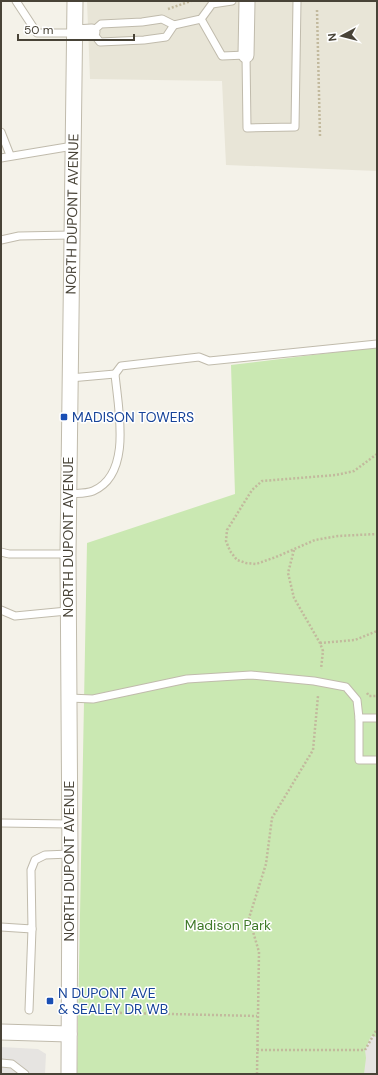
<svg xmlns="http://www.w3.org/2000/svg" width="378" height="1075" viewBox="0 0 378 1075" font-family="'DM Sans',sans-serif">
	<style>
		.residential { fill: #e8e5d7 }
		.green { fill: #cae8b2 }
		.parking { fill: #e6e4e1 }
		.lines { fill: none; stroke-linecap: round; stroke-linejoin: round }
		.service-casing { stroke: #c0bbac; stroke-width: 9 }
		.minor-casing { stroke: #c0bbac; stroke-width: 17 }
		.path { stroke: #c2b99d; stroke-width: 2.5; stroke-dasharray: 2 2; stroke-linecap: butt }
		.service { stroke: #fff; stroke-width: 7 }
		.minor { stroke: #fff; stroke-width: 15 }
		.transit-dot { fill: #1a4fb4; stroke: #fff; stroke-width: 1.5 }
		.labels { text-anchor: middle; stroke-width: 3; stroke-linejoin: round; paint-order: stroke }
		.street-label { font-size: 14px; fill: #484337; stroke: #fff }
		.transit-label { font-size: 14px; fill: #164399; stroke: #fff; text-anchor: start }
		.park-label { font-size: 14px; fill: #407a2a; stroke: #fff }
	</style>
	<rect width="100%" height="100%" fill="#f4f2e9"/>
	<polygon class="residential" points="87,1 377,1 377,171 226,165 222,81 90,79"/>
	<polygon class="green" points="377,347 377,1074 77,1074 87,543 235,494 231,365"/>
	<g class="parking">
		<polygon points="371,1036 377,1037 377,1074 364,1074 366,1058 365,1050"/>
		<polygon points="1,1047 38,1049 46,1054 45,1074 1,1074"/>
	</g>
	<g class="lines">
		<g class="service-casing">
			<g id="service">
				<polyline points="16,1 37,33 75,33"/>
				<polygon points="162,19 174,25 166,37 144,40 100,42 92,32 101,24 142,22"/>
				<polyline points="201,19 222,56 246,55 247,128 295,127 297,1"/>
				<polyline points="174,25 201,19 212,4 232,1"/>
				<polyline points="1,132 10,155"/>
				<polyline points="1,158 73,146"/>
				<polyline points="1,240 19,236 71,235"/>
				<polyline points="70,378 115,374"/>
				<path d="M68 494C76 493 86 494 93 491 133 474 118 408 115 374L121 366 199 357 209 361 377 344"/>
				<polyline points="1,552 9,554 68,554"/>
				<polyline points="1,610 15,616 67,611"/>
				<polyline points="69,698 93,699 187,679 251,675 314,681 346,687 357,700 359,718 359,760 377,760"/>
				<polyline points="359,718 377,718"/>
				<polyline points="1,823 69,824"/>
				<polyline points="1,927 32,929 31,870 35,860 45,855 70,854"/>
				<polyline points="29,1010 32,929"/>
				<polyline points="1,1063 12,1064 25,1074"/>
			</g>
		</g>
		<g class="minor-casing">
			<g id="minor">
				<polyline points="75,33 92,32"/>
				<polyline points="246,55 247,1"/>
				<polyline points="1,1032 69,1034"/>
				<polyline points="69,1074 70,854 68,554 75,1"/>
			</g>
		</g>
		<g class="path">
			<polyline points="168,9 191,1"/>
			<polyline points="317,10 320,136"/>
			<polyline points="377,454 354,471 336,475 262,481 252,490 227,530 226,541 230,551 237,560 246,563 256,564 276,557 315,540 338,536 377,534"/>
			<polyline points="294,550 288,573 294,598 320,643 323,651 321,669"/>
			<polyline points="320,643 355,640 377,631"/>
			<polyline points="367,693 369,696 377,696"/>
			<polyline points="84,1012 257,1016"/>
			<polyline points="257,1050 365,1050 377,1029"/>
			<polyline points="257,1074 259,952 249,918 266,864 272,818 313,750 318,696"/>
		</g>
		<use href="#service" class="service"/>
		<use href="#minor" class="minor"/>
	</g>
	<g class="transit-dot">
		<rect x="60" y="413" width="8" height="8" rx="2"/>
		<rect x="46" y="997" width="8" height="8" rx="2"/>
	</g>
	<g class="labels">
		<g class="street-label">
			<text transform="translate(72 214) rotate(-89)" y="5">NORTH DUPONT AVENUE</text>
			<text transform="translate(68 537) rotate(-90)" y="5">NORTH DUPONT AVENUE</text>
			<text transform="translate(69 861) rotate(-90)" y="5">NORTH DUPONT AVENUE</text>
		</g>
		<g class="transit-label">
			<text x="72" y="422">MADISON TOWERS</text>
			<text x="58" y="998">N DUPONT AVE<tspan x="58" dy="16">&amp; SEALEY DR WB</tspan></text>
		</g>
		<g class="park-label">
			<text x="228" y="930">Madison Park</text>
		</g>
	</g>
	<rect width="378" height="1075" fill="none" stroke="#484337" stroke-width="4"/>
	<g transform="translate(342 36) rotate(263)" stroke="#ffffff" stroke-width="3" paint-order="stroke">
	<path d="M0-3L7 15L0 10L-7 15Z" fill="#484337"/>
	<text y="-6" font-size="11" font-weight="bold" text-anchor="middle" fill="#484337">N</text>
	</g>
	<path d="M18 34v6h116v-6" fill="none" stroke="#484337" stroke-width="2"/>
	<text x="24" y="34" font-size="12" fill="#484337" stroke="#ffffff" stroke-width="3" paint-order="stroke">50 m</text>
</svg>
